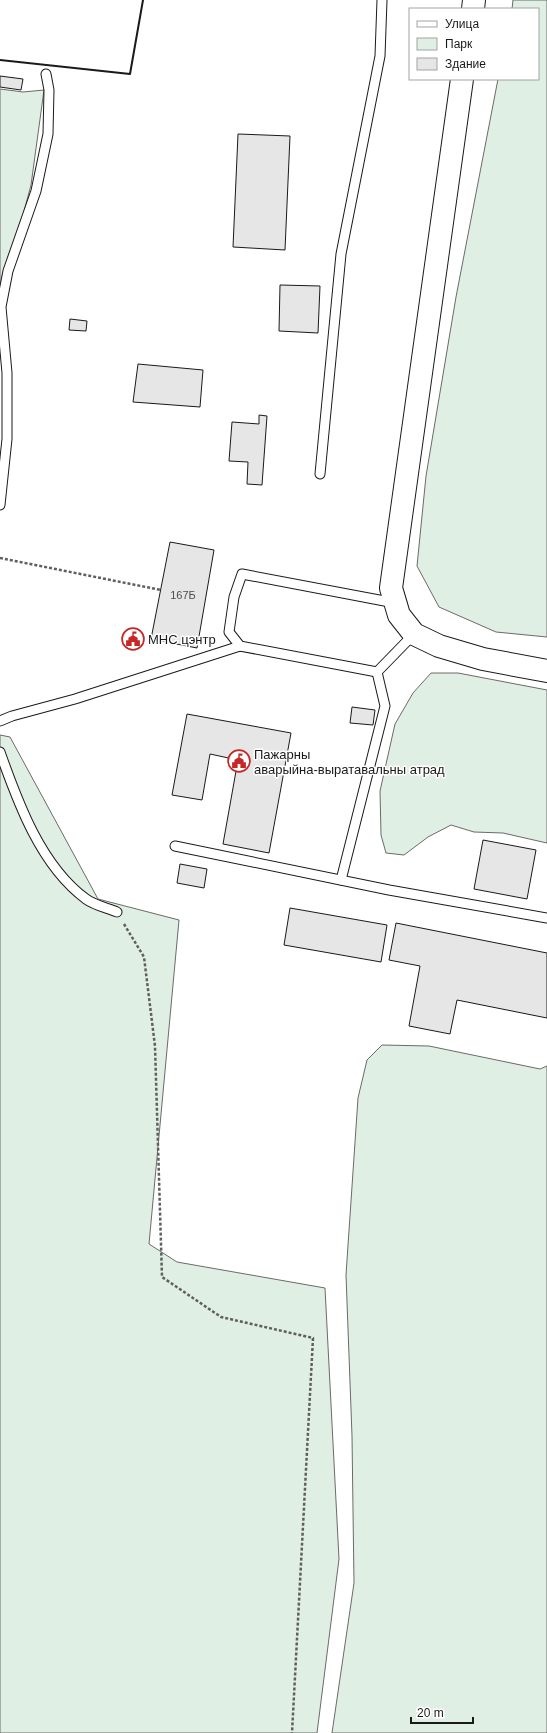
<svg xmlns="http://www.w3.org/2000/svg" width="547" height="1733" viewBox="0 0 547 1733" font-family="Helvetica,sans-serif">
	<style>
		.green { fill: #e0efe3; stroke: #6a6a6a }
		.building { fill: #e6e6e6; stroke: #1a1a1a }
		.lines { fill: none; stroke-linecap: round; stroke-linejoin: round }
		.lane-casing { stroke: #1a1a1a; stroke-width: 11 }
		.secondary-casing { stroke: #1a1a1a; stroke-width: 24 }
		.path { stroke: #5f5f5f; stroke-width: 2.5; stroke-dasharray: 3 2; stroke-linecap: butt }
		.lane { stroke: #fff; stroke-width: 9 }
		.secondary { stroke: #fff; stroke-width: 22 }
		.wall { stroke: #1a1a1a; stroke-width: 2 }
		.labels { text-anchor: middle; stroke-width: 3; stroke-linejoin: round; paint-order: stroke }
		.number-label { font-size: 11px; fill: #4d4d4d }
		.poi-label { font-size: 13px; fill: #1a1a1a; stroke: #fff; text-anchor: start }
	</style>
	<rect width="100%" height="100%" fill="#fff"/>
	<g class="green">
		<polygon points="513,0 547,0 547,637 496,632 439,607 417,566 426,476 456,297 498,79 538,79 538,9 512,9"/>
		<polygon points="0,89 23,92 44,90 31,185 0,301"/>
		<polygon points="431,673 458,673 547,690 547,843 503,833 474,832 451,825 428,837 404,855 386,853 381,835 380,791 395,724 413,693"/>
		<polygon points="0,735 10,737 98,899 179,920 149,1244 177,1262 325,1288 339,1559 317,1733 0,1733"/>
		<polygon points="382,1045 429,1046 540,1069 547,1066 547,1733 332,1733 354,1583 352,1436 346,1275 358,1098 367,1060"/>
	</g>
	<g class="building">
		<polygon points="0,76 23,79 21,90 0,87"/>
		<polygon points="238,134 290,136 285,250 233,247"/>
		<polygon points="280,285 320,286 318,333 279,331"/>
		<polygon points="70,319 87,321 86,331 69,330"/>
		<polygon points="138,364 203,370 200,407 133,402"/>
		<polygon points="259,415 267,416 262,485 247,484 248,462 229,461 232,422 259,424"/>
		<polygon points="170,542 214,550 197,648 151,639"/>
		<polygon points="352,707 375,710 373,725 350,723"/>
		<polygon points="187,714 291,733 269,853 223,844 238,760 210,754 202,800 172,795"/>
		<polygon points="483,840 536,850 527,899 474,889"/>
		<polygon points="180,864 207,869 204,888 177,883"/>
		<polygon points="290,908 387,925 381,962 284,945"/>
		<polygon points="396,923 547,953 547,1018 457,1000 450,1034 409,1026 420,966 389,960"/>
	</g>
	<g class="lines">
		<g class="lane-casing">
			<g id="lane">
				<polyline points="320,474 341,254 380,56 382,0"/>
				<polyline points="0,505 7,439 7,373 1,307 8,271 36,191 48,134 49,90 46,74"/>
				<polyline points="395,603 242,574 234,597 229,632 240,646 377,672 414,634"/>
				<polyline points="0,721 12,716 75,699 240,646"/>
				<path d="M0 752C18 803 41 866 86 899 94 905 107 908 117 912"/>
				<polyline points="175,846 389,890 547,918"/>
				<polyline points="341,880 385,706 377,672"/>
			</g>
		</g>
		<g class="secondary-casing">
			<g id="secondary">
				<polyline points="473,9 474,0"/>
				<polyline points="462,79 391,588 399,615 414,634 439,646 483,659 547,671"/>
			</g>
		</g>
		<g class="path">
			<polyline points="0,558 161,590"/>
			<polyline points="124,924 144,957 155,1046 162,1277 221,1317 313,1338 292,1733"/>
		</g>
		<use href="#lane" class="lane"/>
		<use href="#secondary" class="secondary"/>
		<polyline class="wall" points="0,60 130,74 143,0"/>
	</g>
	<defs>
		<g id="civic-ring" transform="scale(1.15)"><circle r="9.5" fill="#fff" stroke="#c62828" stroke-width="1.5"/><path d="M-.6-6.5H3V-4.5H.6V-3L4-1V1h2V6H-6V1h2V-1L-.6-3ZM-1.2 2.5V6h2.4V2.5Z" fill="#c62828"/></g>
	</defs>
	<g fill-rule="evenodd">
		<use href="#civic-ring" x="133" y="639"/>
		<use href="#civic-ring" x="239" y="761"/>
	</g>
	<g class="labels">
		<g class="number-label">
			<text x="183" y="599">167Б</text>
		</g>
		<g class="poi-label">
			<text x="148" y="644">МНС цэнтр</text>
			<text x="254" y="759">Пажарны<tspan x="254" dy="15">аварыйна-выратавальны атрад</tspan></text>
		</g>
	</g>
	<rect x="409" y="8" width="130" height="72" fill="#ffffff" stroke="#a3a3a3"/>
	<rect x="417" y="21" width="20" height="6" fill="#ffffff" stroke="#a3a3a3"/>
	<text x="445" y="28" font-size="12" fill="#1a1a1a">Улица</text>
	<rect x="417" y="38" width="20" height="12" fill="#e0efe3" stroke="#a3a3a3"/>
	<text x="445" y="48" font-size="12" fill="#1a1a1a">Парк</text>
	<rect x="417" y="58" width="20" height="12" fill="#e6e6e6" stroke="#a3a3a3"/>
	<text x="445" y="68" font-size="12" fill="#1a1a1a">Здание</text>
	<path d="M411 1717v6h62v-6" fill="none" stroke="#1a1a1a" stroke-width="2"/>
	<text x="417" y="1717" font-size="12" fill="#1a1a1a" stroke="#ffffff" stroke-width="3" paint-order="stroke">20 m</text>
</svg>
